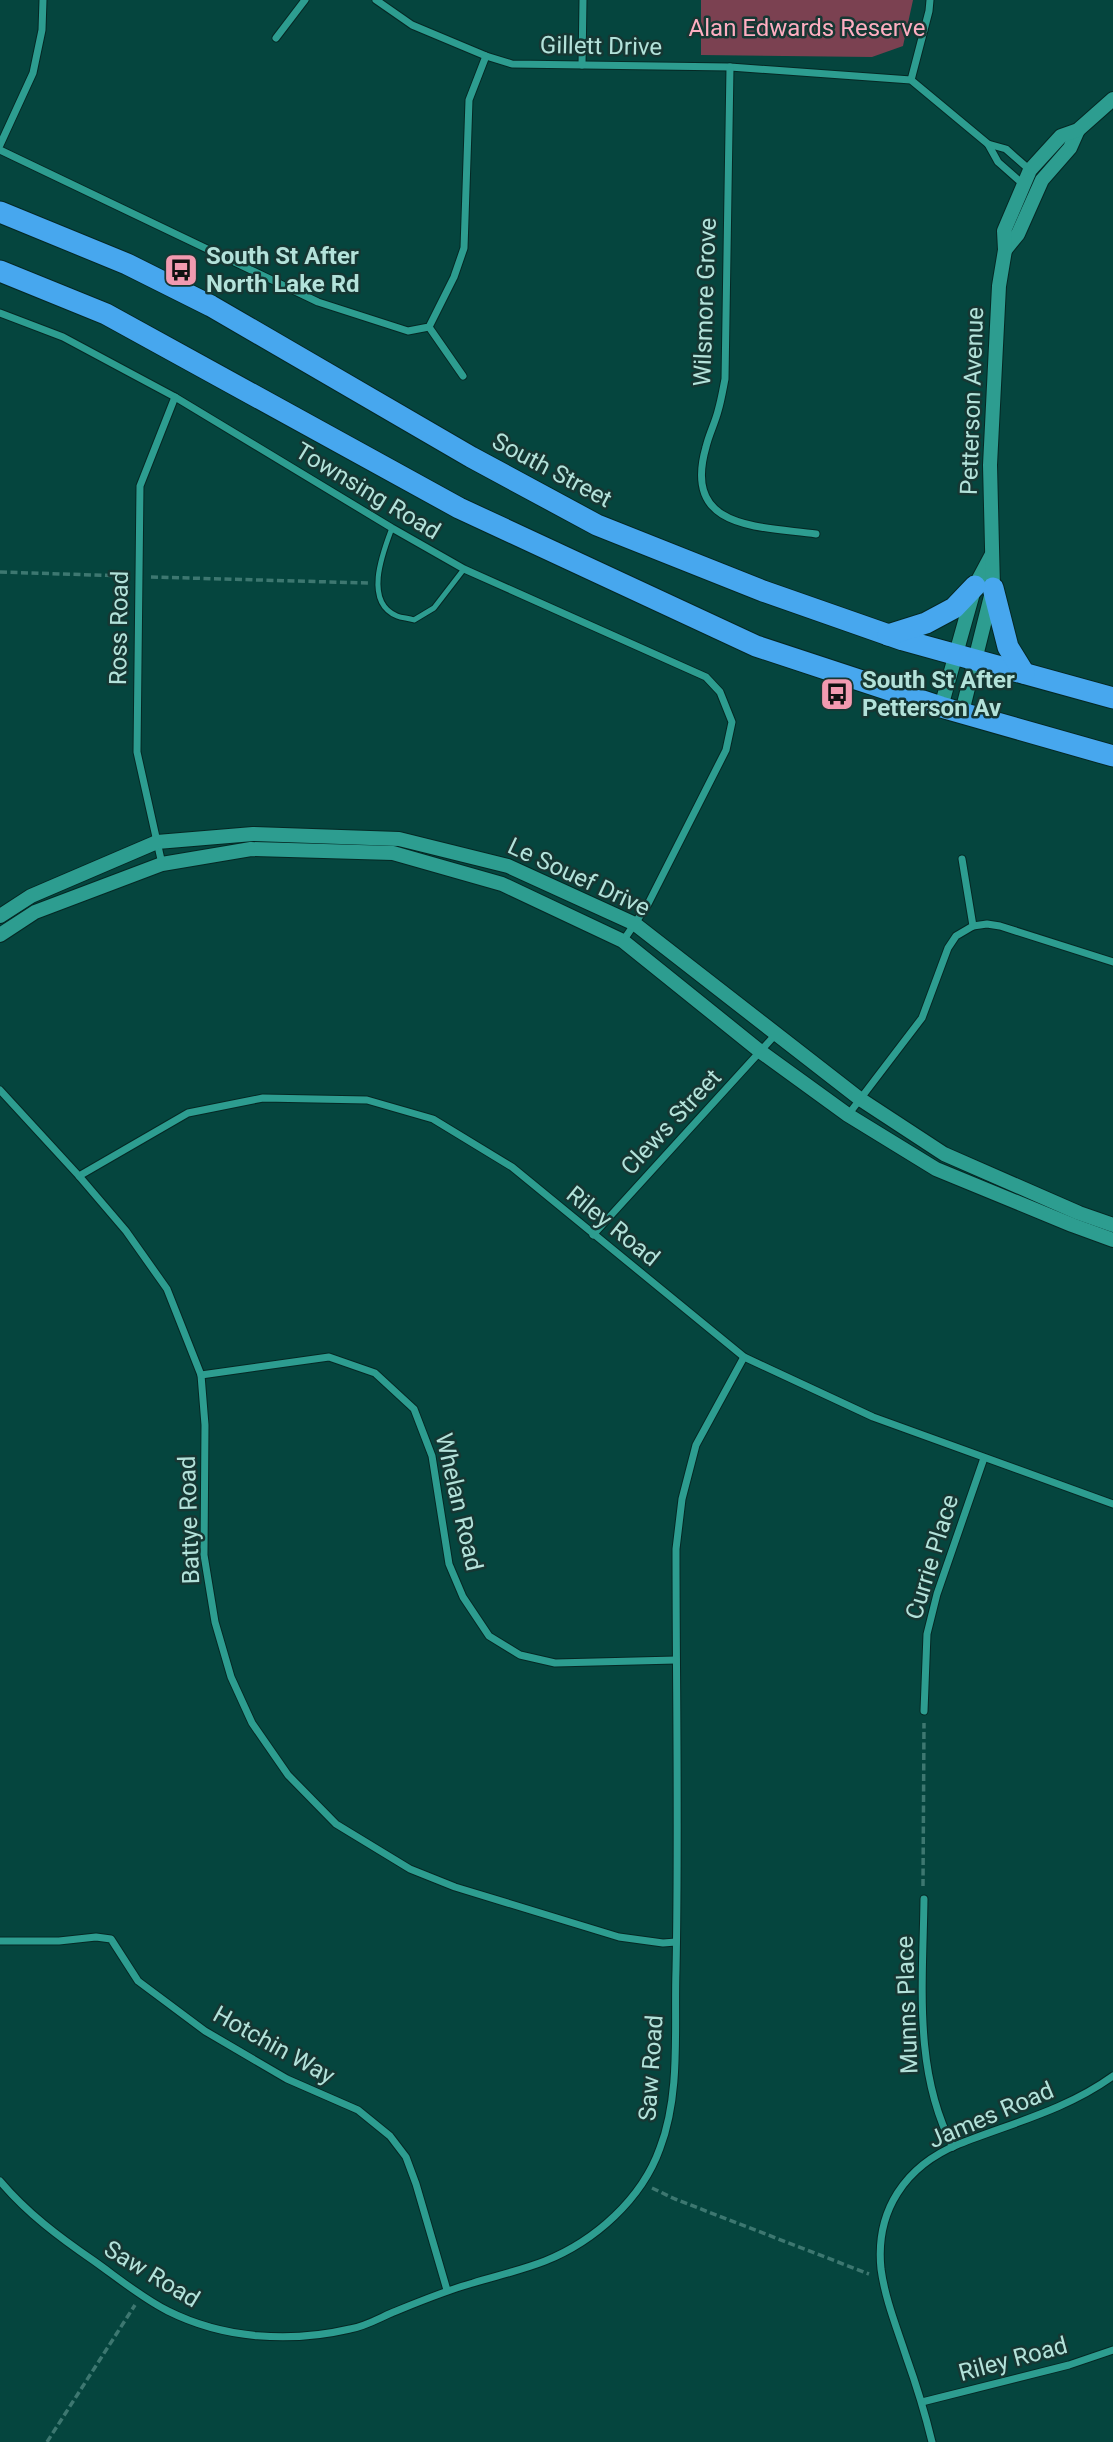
<svg xmlns="http://www.w3.org/2000/svg" width="1113" height="2442" viewBox="0 0 1113 2442" font-family="Roboto,sans-serif">
	<style>
		.green { fill: #7b4151 }
		.lines { fill: none; stroke-linecap: round; stroke-linejoin: round }
		.lane-casing { stroke: #052824; stroke-width: 7 }
		.street-casing { stroke: #052824; stroke-width: 9 }
		.secondary-casing { stroke: #052824; stroke-width: 16 }
		.highway-casing { stroke: #052824; stroke-width: 23 }
		.path { stroke: #3d7770; stroke-width: 3.5; stroke-dasharray: 7 3.5; stroke-linecap: butt }
		.lane { stroke: #2d9d90; stroke-width: 5 }
		.street { stroke: #2d9d90; stroke-width: 7 }
		.secondary { stroke: #2d9d90; stroke-width: 14 }
		.highway { stroke: #47a7ee; stroke-width: 21 }
		.labels { text-anchor: middle; stroke-width: 5; stroke-linejoin: round; paint-order: stroke }
		.park-label { font-size: 24px; fill: #feaec1; stroke: #163733 }
		.street-label { font-size: 24px; fill: #b3e2da; stroke: #163733 }
		.poi-label { font-size: 24px; font-weight: bold; fill: #b3e2da; stroke: #163733; text-anchor: start }
	</style>
	<rect width="100%" height="100%" fill="#05453e"/>
	<polygon class="green" points="701,0 913,0 903,46 872,57 701,55"/>
	<g class="lines">
		<g class="lane-casing">
			<path id="lane" d="M392 528C383 552 363 602 397 616 402 618 408 618 414 620L434 608 464 569"/>
		</g>
		<g class="street-casing">
			<g id="street">
				<polyline points="376,0 412,25 486,56 512,64 730,67 911,80 988,144 998,162 1024,185"/>
				<polyline points="276,38 305,0"/>
				<polyline points="582,65 583,0"/>
				<path d="M730 67 725 379C723 389 721 401 718 411 715 423 709 434 706 447 682 530 758 526 816 534"/>
				<polyline points="911,80 929,11 930,0"/>
				<polyline points="988,144 1006,149 1031,171"/>
				<polyline points="0,145 33,73 42,30 43,0"/>
				<polyline points="0,150 318,302 408,331 429,327 454,277 464,248 469,100 486,56"/>
				<polyline points="0,313 63,337 175,397 392,528 464,569 706,677 720,692 732,722 726,750 648,904 623,941"/>
				<polyline points="429,327 463,376"/>
				<polyline points="162,864 137,752 140,486 175,397"/>
				<polyline points="973,926 987,924 1000,926 1113,962"/>
				<polyline points="0,1090 79,1176 126,1231 167,1289 201,1375 205,1425 204,1555 215,1622 231,1677 252,1723 288,1775 336,1824 410,1869 455,1887 619,1937 663,1943 676,1942"/>
				<polyline points="848,1115 922,1018 948,948 956,936 973,926 962,859"/>
				<polyline points="79,1176 188,1113 263,1098 367,1100 433,1119 512,1167 744,1357 873,1417 1113,1504"/>
				<polyline points="593,1235 776,1034"/>
				<polyline points="201,1375 329,1357 375,1373 414,1409 432,1456 449,1564 463,1597 489,1636 520,1655 555,1663 676,1660"/>
				<polyline points="924,1711 927,1634 937,1594 984,1458"/>
				<path d="M924 1899C923 1983 913 2071 953 2147"/>
				<polyline points="0,1941 59,1941 96,1937 111,1939 138,1981 205,2031 287,2079 358,2110 390,2136 406,2157 416,2184 447,2290"/>
				<path d="M0 2181C27 2213 59 2237 94 2261 118 2278 142 2298 168 2311 224 2339 290 2343 350 2329 363 2327 376 2320 389 2314 416 2303 444 2291 473 2283 496 2276 522 2270 545 2261 595 2241 642 2199 660 2148 681 2093 674 2028 676 1970 679 1830 676 1689 676 1549L682 1499 696 1445 744 1357"/>
				<polyline points="922,2402 1069,2365 1113,2350"/>
				<path d="M932 2442C925 2413 916 2384 906 2356 897 2328 885 2299 881 2269 875 2211 905 2166 959 2144 1012 2123 1066 2110 1113 2076"/>
			</g>
		</g>
		<g class="secondary-casing">
			<g id="secondary">
				<polyline points="1005,250 1018,234 1042,180 1070,148 1078,130"/>
				<polyline points="941,707 975,586 991,556"/>
				<polyline points="962,712 993,588 990,465 999,286 1005,250 1004,231 1030,170 1061,136 1078,130 1113,99"/>
				<polyline points="0,916 31,896 157,842 253,834 399,839 508,866 635,924 860,1099 944,1154 1079,1213 1113,1225"/>
				<polyline points="0,935 35,912 162,864 251,849 393,853 502,884 623,941 761,1052 848,1115 936,1169 1072,1225 1113,1240"/>
			</g>
		</g>
		<g class="highway-casing">
			<g id="highway">
				<polyline points="0,212 127,264 211,306 471,457 597,525 763,591 903,640 1113,698"/>
				<polyline points="0,271 106,314 459,508 756,646 941,707 1113,756"/>
				<polyline points="993,588 1008,647 1024,673"/>
				<polyline points="888,635 926,623 954,608 975,586"/>
			</g>
		</g>
		<g class="path">
			<polyline points="0,572 126,576"/>
			<polyline points="151,577 368,583"/>
			<polyline points="923,1886 924,1723"/>
			<polyline points="652,2188 675,2199 869,2274"/>
			<polyline points="47,2442 135,2305"/>
		</g>
		<use href="#lane" class="lane"/>
		<use href="#street" class="street"/>
		<use href="#secondary" class="secondary"/>
		<use href="#highway" class="highway"/>
	</g>
	<defs>
		<g id="bus-square" transform="scale(1.75)"><rect x="-9" y="-9" width="18" height="18" rx="4" fill="#f29ab0" stroke="#163733"/><path d="M-5-6H5V4H4V6H2V4H-2V6H-4V4H-5ZM-3.5-4V0h7V-4ZM-3.5 1.2v1.5H-2V1.2ZM2 1.2v1.5H3.5V1.2Z" fill="#111"/></g>
	</defs>
	<g fill-rule="evenodd">
		<use href="#bus-square" x="181" y="270"/>
		<use href="#bus-square" x="837" y="694"/>
	</g>
	<g class="labels">
		<g class="park-label">
			<text x="807" y="36">Alan Edwards Reserve</text>
		</g>
		<g class="street-label">
			<text transform="translate(601 46) rotate(1)" y="8">Gillett Drive</text>
			<text transform="translate(705 302) rotate(-88)" y="8">Wilsmore Grove</text>
			<text transform="translate(972 401) rotate(-88)" y="8">Petterson Avenue</text>
			<text transform="translate(552 470) rotate(28)" y="8">South Street</text>
			<text transform="translate(368 491) rotate(31)" y="8">Townsing Road</text>
			<text transform="translate(119 628) rotate(-89)" y="8">Ross Road</text>
			<text transform="translate(579 877) rotate(25)" y="8">Le Souef Drive</text>
			<text transform="translate(671 1122) rotate(-47)" y="8">Clews Street</text>
			<text transform="translate(613 1226) rotate(39)" y="8">Riley Road</text>
			<text transform="translate(459 1502) rotate(77)" y="8">Whelan Road</text>
			<text transform="translate(189 1520) rotate(-92)" y="8">Battye Road</text>
			<text transform="translate(932 1557) rotate(-73)" y="8">Currie Place</text>
			<text transform="translate(907 2005) rotate(-92)" y="8">Munns Place</text>
			<text transform="translate(274 2045) rotate(29)" y="8">Hotchin Way</text>
			<text transform="translate(651 2068) rotate(-86)" y="8">Saw Road</text>
			<text transform="translate(991 2115) rotate(-23)" y="8">James Road</text>
			<text transform="translate(152 2274) rotate(31)" y="8">Saw Road</text>
			<text transform="translate(1013 2359) rotate(-15)" y="8">Riley Road</text>
		</g>
		<g class="poi-label">
			<text x="206" y="264">South St After<tspan x="206" dy="28">North Lake Rd</tspan></text>
			<text x="862" y="688">South St After<tspan x="862" dy="28">Petterson Av</tspan></text>
		</g>
	</g>
</svg>
